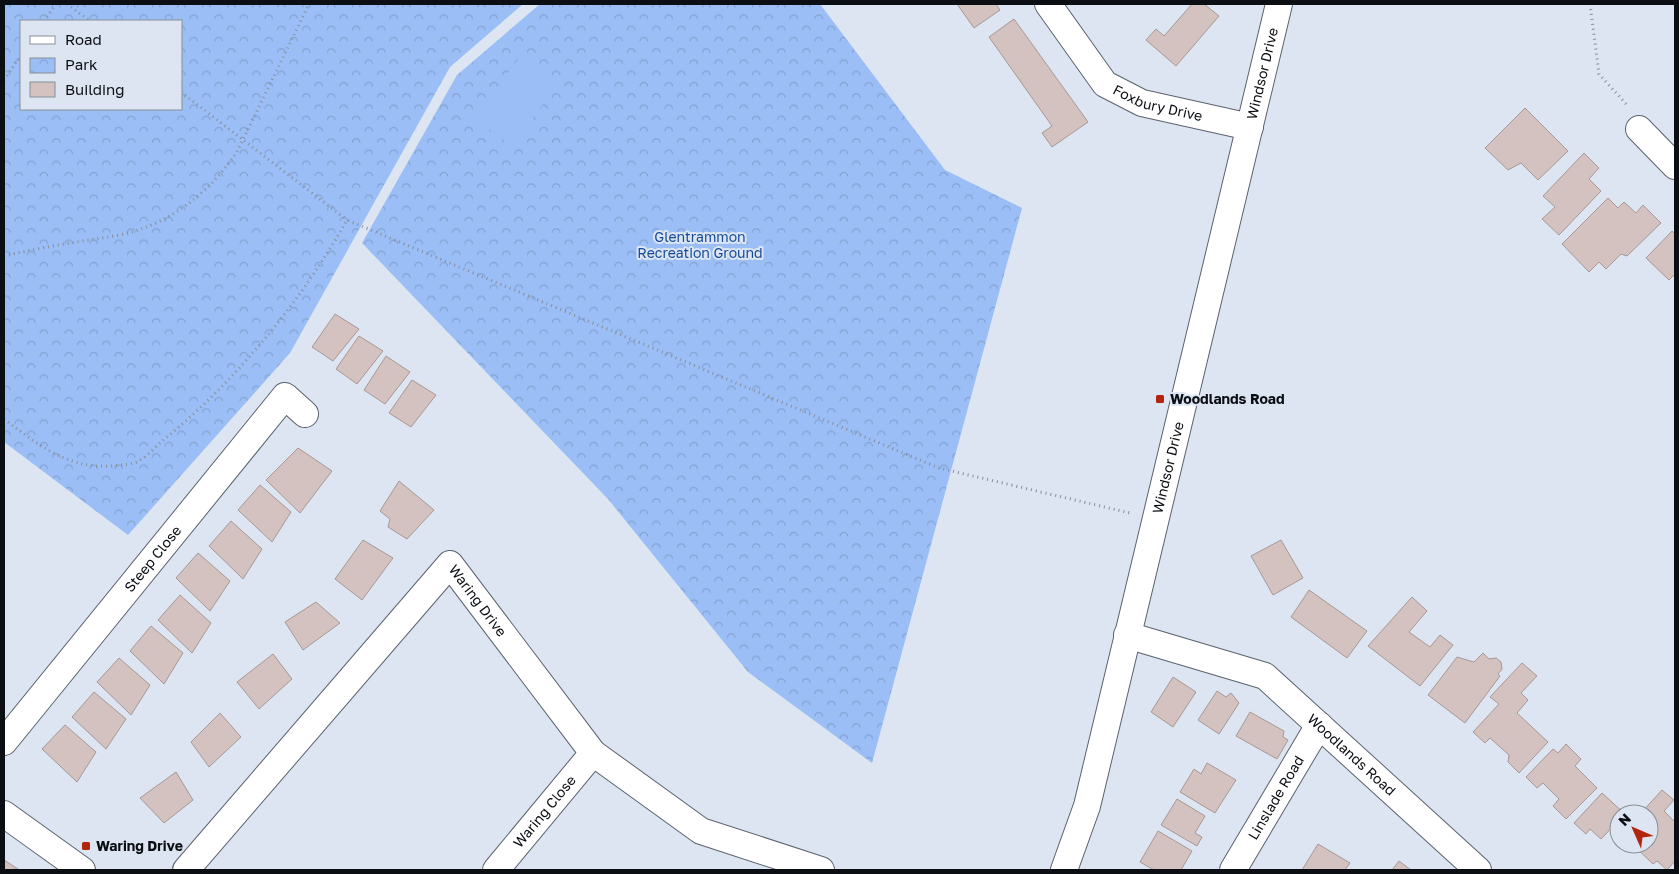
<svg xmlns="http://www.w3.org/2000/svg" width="1679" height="874" viewBox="0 0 1679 874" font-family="'Golos Text',sans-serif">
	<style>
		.park { fill: url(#park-crowns); fill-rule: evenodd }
		.pitch { fill: #9abef5 }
		.building { fill: #d3c2bf; stroke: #a89895 }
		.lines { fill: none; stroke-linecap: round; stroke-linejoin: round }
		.minor-casing { stroke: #5b626d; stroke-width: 28 }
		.path { stroke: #888e97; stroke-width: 3; stroke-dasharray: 1 4; stroke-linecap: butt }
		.minor { stroke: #fff; stroke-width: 26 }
		.poi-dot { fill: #b2250e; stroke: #dce5f1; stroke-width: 2 }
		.labels { text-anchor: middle; stroke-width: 4; stroke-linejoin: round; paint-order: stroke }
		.street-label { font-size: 14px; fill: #0b0e12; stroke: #dce5f1 }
		.park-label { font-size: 14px; fill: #144b9c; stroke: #dce5f1 }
		.poi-label { font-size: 14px; font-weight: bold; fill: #0b0e12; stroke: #dce5f1; text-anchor: start }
	</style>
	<defs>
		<pattern id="park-crowns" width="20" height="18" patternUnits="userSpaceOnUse" patternTransform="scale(1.25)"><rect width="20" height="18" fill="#9abef5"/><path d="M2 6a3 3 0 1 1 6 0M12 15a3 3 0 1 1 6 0" fill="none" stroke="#83a2d1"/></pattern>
	</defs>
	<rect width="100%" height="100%" fill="#dce5f1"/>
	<g class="park">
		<path d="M4 4H523L450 67 290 353 128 535 4 442ZM21 21H181V109H21Z"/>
		<polygon points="540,4 820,4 945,170 1022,208 872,763 748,672 608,499 362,243 457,75"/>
	</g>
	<polygon class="pitch" points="522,54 559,82 512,146 474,118"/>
	<g class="building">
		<polygon points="957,4 996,4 1000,10 974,28"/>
		<polygon points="1192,4 1204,4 1219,16 1176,66 1146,40 1156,29 1164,36"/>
		<polygon points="1014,19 1088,122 1052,147 1042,133 1052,126 989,37"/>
		<polygon points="1525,108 1568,151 1538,180 1521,163 1508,170 1485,148"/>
		<polygon points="1584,153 1599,168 1589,179 1601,191 1559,235 1542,219 1555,207 1543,196"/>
		<polygon points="1608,198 1618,208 1624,202 1636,213 1643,205 1661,223 1627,256 1621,254 1606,269 1599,262 1589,272 1562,244"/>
		<polygon points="1672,231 1675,234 1675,274 1669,280 1646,258"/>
		<polygon points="335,314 359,329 333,361 312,347"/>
		<polygon points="359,336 383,351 357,384 336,369"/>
		<polygon points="386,356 410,372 385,404 364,390"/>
		<polygon points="412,380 436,395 411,427 389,413"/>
		<polygon points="298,448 332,471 300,513 266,480"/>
		<polygon points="399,481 434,510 407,539 388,527 390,519 380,511"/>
		<polygon points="260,485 291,512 272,542 238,510"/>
		<polygon points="231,521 262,549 243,579 209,546"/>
		<polygon points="363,540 393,558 362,600 335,579"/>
		<polygon points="1281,540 1303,578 1273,595 1251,556"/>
		<polygon points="198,553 230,581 210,611 176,578"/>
		<polygon points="1309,590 1367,631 1347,658 1291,617"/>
		<polygon points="180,595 211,623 192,653 158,620"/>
		<polygon points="1412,597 1427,611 1409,632 1430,647 1440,635 1453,645 1420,686 1368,646"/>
		<polygon points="316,602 340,623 303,650 285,622"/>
		<polygon points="151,626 183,653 164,684 130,651"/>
		<polygon points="1483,653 1489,659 1496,658 1501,662 1502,669 1498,674 1500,676 1465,723 1428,695 1457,657 1474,662"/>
		<polygon points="273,654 292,679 259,709 237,682"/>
		<polygon points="119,658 150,685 131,715 97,682"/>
		<polygon points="1522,663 1537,676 1521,693 1528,700 1517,713 1548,742 1519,773 1508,762 1509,755 1490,738 1485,743 1473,732 1499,704 1490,697"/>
		<polygon points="1173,677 1196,692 1173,727 1151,712"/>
		<polygon points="1217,691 1226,697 1231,693 1239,703 1219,734 1198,720"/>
		<polygon points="94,692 126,719 106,749 72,717"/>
		<polygon points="1250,712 1284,731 1283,737 1288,740 1277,759 1236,736"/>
		<polygon points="220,713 241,737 209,767 191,742"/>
		<polygon points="65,725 96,752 77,782 42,749"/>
		<polygon points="1566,744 1581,759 1575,766 1597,788 1566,819 1553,806 1559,799 1543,783 1537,788 1526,777 1553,749 1558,753"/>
		<polygon points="1207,763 1236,780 1215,813 1180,792 1194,769 1201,774"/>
		<polygon points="176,772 193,800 164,823 140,798"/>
		<polygon points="1662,790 1674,800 1664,811 1675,822 1675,861 1667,870 1657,861 1653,864 1632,844 1649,844 1649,814 1640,814"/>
		<polygon points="1602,793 1625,814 1619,814 1619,820 1601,839 1590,829 1586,834 1574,823"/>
		<polygon points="1177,799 1205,816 1195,833 1202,837 1197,846 1161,825"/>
		<polygon points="1158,831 1192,851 1181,870 1154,870 1140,862"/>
		<polygon points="1318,844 1350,863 1345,870 1302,870"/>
		<polygon points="4,860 18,869 4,870"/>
		<polygon points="1399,861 1411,870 1392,870"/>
	</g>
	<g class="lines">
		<g class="minor-casing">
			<g id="minor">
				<path id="s1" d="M1048 4 1105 84 1142 103 1250 127"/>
				<polyline points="1639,129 1675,166"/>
				<path id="s2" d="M1127 635 1265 676 1478 870"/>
				<path id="s3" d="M4 742 285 396 305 414"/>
				<polyline points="4,814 82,870"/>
				<path id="s4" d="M186 870 450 564 593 753 701 831 821 870"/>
				<path id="s5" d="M496 870 593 753"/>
				<path id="s6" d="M1064 870 1087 806 1279 4"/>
				<path id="s7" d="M1233 870 1319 725"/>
			</g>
		</g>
		<g class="path">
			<polyline points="67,4 90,21"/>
			<polyline points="1590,4 1599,74 1627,105"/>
			<polyline points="44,21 56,4"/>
			<polyline points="4,80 21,55"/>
			<polyline points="181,92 347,220"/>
			<path d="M4 256C30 250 56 245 83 241 98 238 113 237 128 233 174 221 213 189 238 150L309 4"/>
			<path d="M4 419C48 452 76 475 134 463 143 461 154 448 161 442 235 382 300 303 347 220L939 468 1130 513"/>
		</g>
		<use href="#minor" class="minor"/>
	</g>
	<g class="poi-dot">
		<rect x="1155" y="394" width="10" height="10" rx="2.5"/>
		<rect x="81" y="841" width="10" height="10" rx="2.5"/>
	</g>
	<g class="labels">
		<g class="street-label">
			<text dy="5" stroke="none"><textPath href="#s6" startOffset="821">Windsor Drive</textPath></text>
			<text dy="5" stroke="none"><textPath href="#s1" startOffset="155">Foxbury Drive</textPath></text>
			<text dy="5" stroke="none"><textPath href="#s6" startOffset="416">Windsor Drive</textPath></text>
			<text dy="5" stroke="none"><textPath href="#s3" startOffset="236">Steep Close</textPath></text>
			<text dy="5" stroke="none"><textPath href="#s4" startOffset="450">Waring Drive</textPath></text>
			<text dy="5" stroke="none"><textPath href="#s2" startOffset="261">Woodlands Road</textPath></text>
			<text dy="5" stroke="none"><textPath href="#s7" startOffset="84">Linslade Road</textPath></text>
			<text dy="5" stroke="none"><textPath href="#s5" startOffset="76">Waring Close</textPath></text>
		</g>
		<g class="park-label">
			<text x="700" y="242">Glentrammon<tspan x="700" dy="16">Recreation Ground</tspan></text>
		</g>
		<g class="poi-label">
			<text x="1170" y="404">Woodlands Road</text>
			<text x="96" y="851">Waring Drive</text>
		</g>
	</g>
	<rect width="1679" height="874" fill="none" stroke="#0b0e12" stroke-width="10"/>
	<rect x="20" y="20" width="162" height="90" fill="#dce5f1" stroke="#888f98"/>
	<rect x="30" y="36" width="25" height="8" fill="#ffffff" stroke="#888f98"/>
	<text x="65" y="45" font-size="15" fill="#0b0e12">Road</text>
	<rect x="30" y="58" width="25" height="15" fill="url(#park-crowns)" stroke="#888f98"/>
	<text x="65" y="70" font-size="15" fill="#0b0e12">Park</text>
	<rect x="30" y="82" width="25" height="15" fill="#d3c2bf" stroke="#888f98"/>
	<text x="65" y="95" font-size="15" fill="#0b0e12">Building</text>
	<g transform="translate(1634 829) rotate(315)"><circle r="24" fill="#dce5f1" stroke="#888f98"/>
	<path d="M0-4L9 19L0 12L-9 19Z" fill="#b2250e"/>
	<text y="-8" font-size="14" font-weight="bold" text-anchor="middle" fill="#0b0e12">N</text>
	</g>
</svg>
